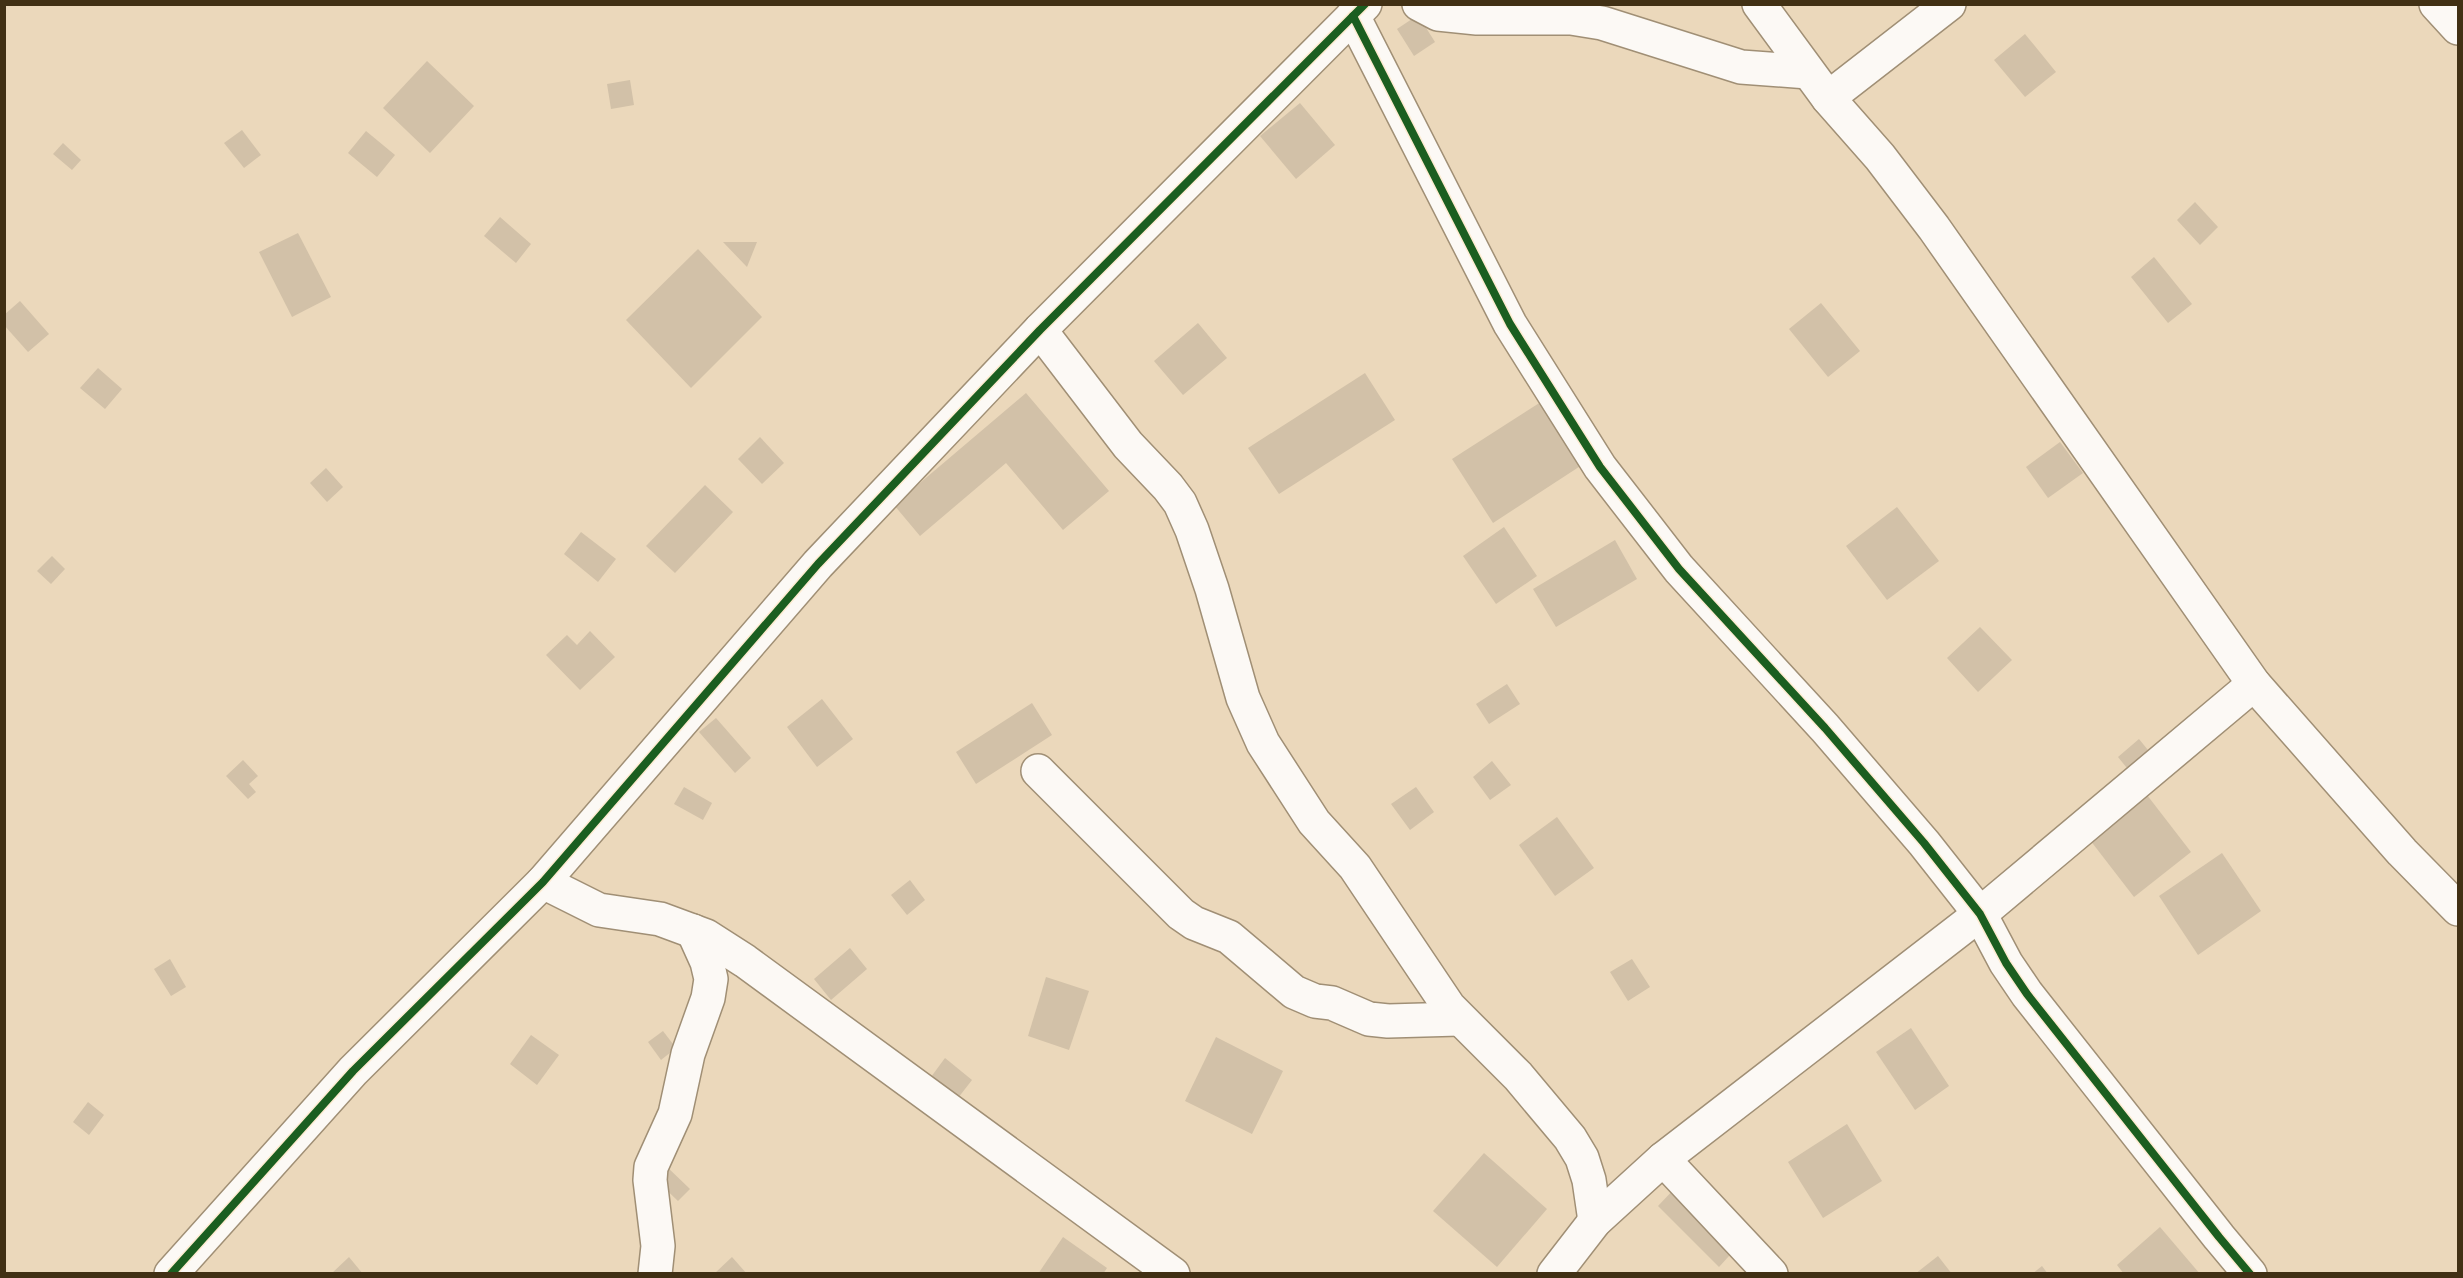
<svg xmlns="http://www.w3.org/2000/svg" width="2463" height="1278" viewBox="0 0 2463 1278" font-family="'Open Sans',sans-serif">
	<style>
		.building { fill: #d2c1a8 }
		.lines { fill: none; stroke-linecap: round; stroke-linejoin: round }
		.minor-casing { stroke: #a08f75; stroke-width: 36 }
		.minor { stroke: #fcf9f5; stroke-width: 33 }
		.cycleway-casing { stroke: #feecd2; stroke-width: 11 }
		.cycleway { stroke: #1b5e20; stroke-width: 8 }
	</style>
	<rect width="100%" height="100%" fill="#ebd8bb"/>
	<g class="building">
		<polygon points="1418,15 1435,42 1414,56 1397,29"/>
		<polygon points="2025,34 2056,72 2025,97 1994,60"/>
		<polygon points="427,61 474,106 430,153 383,108"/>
		<polygon points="630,80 634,105 611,109 607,84"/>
		<polygon points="1300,103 1335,145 1296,179 1260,136"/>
		<polygon points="242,130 261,155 244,168 224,143"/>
		<polygon points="366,131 395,155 377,177 348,153"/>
		<polygon points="63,143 81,160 72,170 53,154"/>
		<polygon points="2195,202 2218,227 2200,245 2177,220"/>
		<polygon points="500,217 531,244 516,263 484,236"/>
		<polygon points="298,233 331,297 292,317 259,252"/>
		<polygon points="723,242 757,242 747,267"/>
		<polygon points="698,249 762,317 691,388 626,320"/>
		<polygon points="2154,257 2192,304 2168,323 2131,277"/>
		<polygon points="20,301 49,334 28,352 4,325 4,315"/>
		<polygon points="1821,303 1860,351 1828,377 1789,329"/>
		<polygon points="1198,323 1227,358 1183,395 1154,361"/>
		<polygon points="98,368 122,389 105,409 80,388"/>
		<polygon points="1365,373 1395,420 1279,494 1248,448"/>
		<polygon points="1026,393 1109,491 1063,530 1006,463 920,536 894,505"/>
		<polygon points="1544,400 1585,463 1493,523 1452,459"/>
		<polygon points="760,437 784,463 762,484 738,459"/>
		<polygon points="2060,442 2083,473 2048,498 2026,467"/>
		<polygon points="326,468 343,487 327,502 310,483"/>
		<polygon points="705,485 733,512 675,573 646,546"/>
		<polygon points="1897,507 1939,561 1887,600 1846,546"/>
		<polygon points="1504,527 1537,576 1496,604 1463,556"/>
		<polygon points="581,532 616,559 598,582 564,554"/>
		<polygon points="1615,540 1637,579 1556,627 1533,589"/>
		<polygon points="52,556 65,569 51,584 37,571"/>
		<polygon points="1980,627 2012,660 1978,692 1947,658"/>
		<polygon points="590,631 615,657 580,690 546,655 567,635 577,645"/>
		<polygon points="1507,684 1520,704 1489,724 1476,704"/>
		<polygon points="822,699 853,739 817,767 787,727"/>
		<polygon points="1032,703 1052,735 976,784 956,752"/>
		<polygon points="716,718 751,758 735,773 699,732"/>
		<polygon points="2139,739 2152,755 2131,773 2118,757"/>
		<polygon points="243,760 258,776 249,784 256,792 248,799 226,776"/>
		<polygon points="1492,761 1511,785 1490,800 1473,777"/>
		<polygon points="684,787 712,803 703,820 674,804"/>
		<polygon points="1416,787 1434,812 1410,830 1391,804"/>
		<polygon points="2147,795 2191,852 2134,897 2090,840"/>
		<polygon points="1557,817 1594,868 1555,896 1519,845"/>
		<polygon points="2222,853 2261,911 2198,955 2159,896"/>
		<polygon points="910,880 925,900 907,915 891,895"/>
		<polygon points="850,948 867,969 831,1000 814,979"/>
		<polygon points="170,959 186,987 171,996 154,969"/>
		<polygon points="1632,959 1650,987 1628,1001 1610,972"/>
		<polygon points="1046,977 1089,991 1069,1050 1028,1036"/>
		<polygon points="1911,1028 1949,1086 1915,1110 1876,1052"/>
		<polygon points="663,1031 676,1048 661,1060 648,1042"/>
		<polygon points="531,1035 559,1055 537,1085 510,1064"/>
		<polygon points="1216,1037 1283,1071 1252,1134 1185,1101"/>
		<polygon points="945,1058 972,1080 958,1098 931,1077"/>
		<polygon points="88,1102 104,1115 89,1135 73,1122"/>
		<polygon points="1847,1124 1882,1181 1823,1218 1788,1162"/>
		<polygon points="1484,1153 1547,1209 1497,1267 1433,1211"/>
		<polygon points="665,1165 690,1189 678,1201 653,1177"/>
		<polygon points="1678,1185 1739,1245 1719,1267 1658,1206"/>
		<polygon points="2160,1227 2200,1274 2124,1274 2117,1265"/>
		<polygon points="1063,1237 1107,1268 1103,1274 1038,1274"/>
		<polygon points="1938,1256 1952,1274 1915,1274"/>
		<polygon points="349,1257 363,1274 331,1274"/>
		<polygon points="732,1257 747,1274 714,1274"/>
		<polygon points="2042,1266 2048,1274 2032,1274"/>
	</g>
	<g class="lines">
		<g class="minor-casing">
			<g id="minor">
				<polyline points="1419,4 1438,14 1477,18 1571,18 1602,23 1741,67 1808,72"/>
				<polyline points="1759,4 1828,98 1880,157 1934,228 2254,684 2402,852 2458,909"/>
				<polyline points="2436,4 2458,28"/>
				<polyline points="1353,16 1510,324 1600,467 1679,569 1825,728 1924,843 1980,914 2006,963 2027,994 2219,1237 2250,1274"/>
				<polyline points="1828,98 1949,4"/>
				<polyline points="1040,330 1128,445 1168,487 1180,503 1192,530 1212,589 1243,698 1263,743 1314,822 1355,867 1449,1007 1518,1076 1570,1138 1582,1158 1589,1180 1595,1221"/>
				<polyline points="1038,771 1181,914 1194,923 1229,937 1294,992 1315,1001 1332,1003 1369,1019 1388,1021 1459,1019"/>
				<polyline points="543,882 599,910 660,919 706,936 745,961 1173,1274"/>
				<polyline points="1663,1159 1771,1274"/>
				<polyline points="171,1274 353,1071 543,882 818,564 1040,330 1365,4"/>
				<polyline points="655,1274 658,1246 650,1180 651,1167 675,1114 688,1054 708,998 711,979 707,962 693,931"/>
				<polyline points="1554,1274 1595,1221 1663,1159 1980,914 2254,684"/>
			</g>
		</g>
		<use href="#minor" class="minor"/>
		<g class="cycleway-casing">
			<g id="cycleway">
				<polyline points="1353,16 1510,324 1600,467 1679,569 1825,728 1924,843 1980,914 2006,963 2027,994 2219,1237 2250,1274"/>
				<polyline points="171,1274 353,1071 543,882 818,564 1040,330 1365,4"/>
			</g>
		</g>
		<use href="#cycleway" class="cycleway"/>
	</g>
	<rect width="2463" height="1278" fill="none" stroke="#413014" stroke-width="12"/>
</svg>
